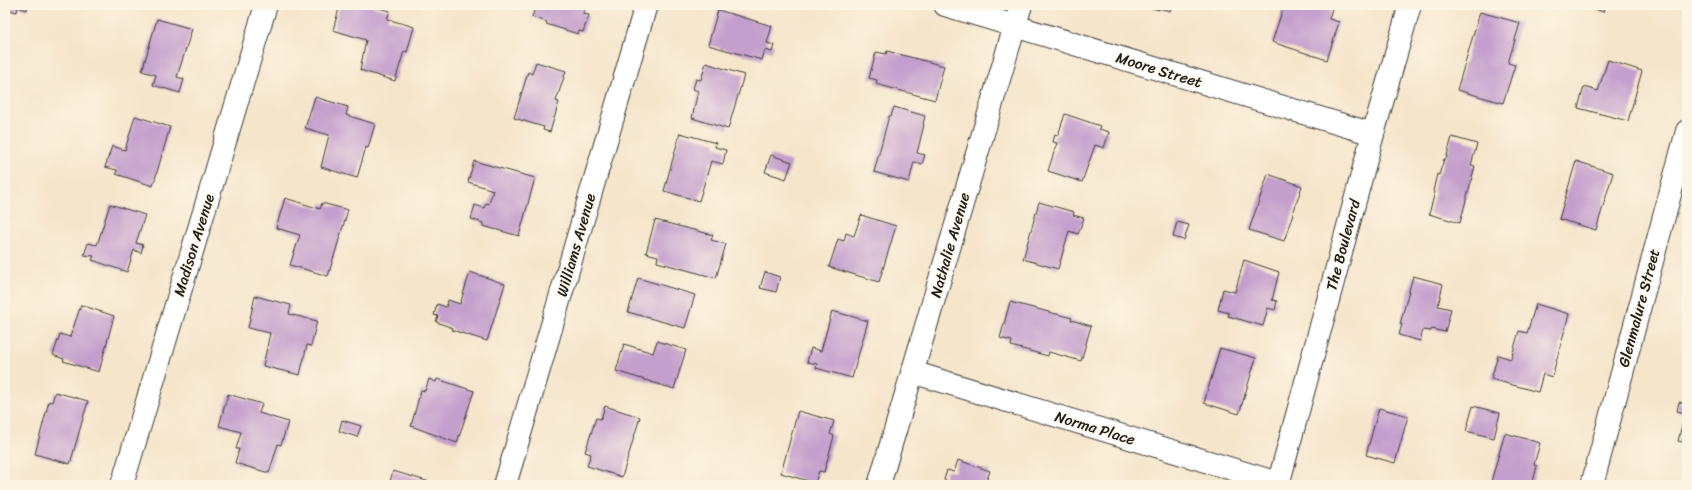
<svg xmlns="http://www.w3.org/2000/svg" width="1692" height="490" viewBox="0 0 1692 490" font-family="Sriracha,sans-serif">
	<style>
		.building { fill: #c29fcc }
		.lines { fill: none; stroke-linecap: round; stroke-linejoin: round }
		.street-casing { stroke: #3d3a36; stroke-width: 24 }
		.street { stroke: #fff; stroke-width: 22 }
		.labels { text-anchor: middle; stroke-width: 3; stroke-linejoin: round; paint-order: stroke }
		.street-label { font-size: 15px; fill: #1c1c1c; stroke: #fcf5e5 }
	</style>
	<rect width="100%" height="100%" fill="#fcf5e5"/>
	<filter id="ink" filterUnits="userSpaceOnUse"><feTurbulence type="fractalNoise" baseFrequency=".025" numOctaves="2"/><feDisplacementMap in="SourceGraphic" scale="8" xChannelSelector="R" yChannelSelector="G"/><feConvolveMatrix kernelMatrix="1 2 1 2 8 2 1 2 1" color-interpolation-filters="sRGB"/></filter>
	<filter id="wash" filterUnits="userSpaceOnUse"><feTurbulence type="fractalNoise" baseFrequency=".012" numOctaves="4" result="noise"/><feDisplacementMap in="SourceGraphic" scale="16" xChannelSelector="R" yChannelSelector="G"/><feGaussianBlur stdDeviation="0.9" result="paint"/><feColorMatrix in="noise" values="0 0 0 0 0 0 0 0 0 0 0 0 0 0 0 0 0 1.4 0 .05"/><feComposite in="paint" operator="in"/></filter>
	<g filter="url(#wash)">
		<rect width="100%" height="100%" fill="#f5e5cb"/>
		<g id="blocks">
			<g class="building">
				<polygon points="5,5 28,5 27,10 18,7 17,12 5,9"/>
				<polygon points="340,5 368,5 390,11 387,19 414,27 407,52 404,51 395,81 360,70 366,40 333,30"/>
				<polygon points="536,5 586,5 583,14 589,15 583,32 579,31 578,34 546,24 547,22 532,17"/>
				<polygon points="1143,5 1172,5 1170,11 1159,8 1159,10"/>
				<polygon points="1284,5 1333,5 1329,19 1339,22 1327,60 1272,42"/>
				<polygon points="1585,5 1605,5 1603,12"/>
				<polygon points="718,10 772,26 767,43 774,45 772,52 765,50 762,60 708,45"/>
				<polygon points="1480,12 1520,23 1508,63 1515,65 1503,103 1457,90"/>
				<polygon points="157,19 192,29 177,77 184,79 180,93 153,85 156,75 142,71"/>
				<polygon points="887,51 944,66 935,100 876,84 877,80 869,78 876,52 886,54"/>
				<polygon points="1608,60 1642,71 1628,121 1578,108 1584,87 1598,91"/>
				<polygon points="536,62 566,71 556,101 559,102 550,132 543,130 544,127 514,118 528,72 532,74"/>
				<polygon points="706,63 744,75 728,129 692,118 698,91 693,89 696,79 701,80"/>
				<polygon points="315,97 348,107 346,115 375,124 368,148 366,147 357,178 321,167 329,135 305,128"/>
				<polygon points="894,107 925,116 923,124 924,125 917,153 925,155 922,164 914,162 909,182 874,172 889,116 891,116"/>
				<polygon points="1065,114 1100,126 1099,129 1109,132 1104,148 1095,145 1082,182 1048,171 1057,143 1053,142 1055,134 1058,135"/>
				<polygon points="135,116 170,127 153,186 116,174 117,170 105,167 112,146 125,150"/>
				<polygon points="680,133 716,143 715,147 726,150 723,164 711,161 699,201 664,191"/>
				<polygon points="1452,137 1477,144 1471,165 1475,166 1460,223 1429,214 1435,192 1433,191 1437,174 1439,175 1444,159 1446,159"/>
				<polygon points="771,155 792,162 786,179 765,172"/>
				<polygon points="474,161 535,178 519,236 483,226 483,223 471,219 475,205 484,208 486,203 489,204 493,190 468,182"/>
				<polygon points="1576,161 1613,173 1596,230 1559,219"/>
				<polygon points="1268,174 1302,186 1284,241 1249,230"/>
				<polygon points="285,198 320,209 322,203 348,210 328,276 290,265 300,235 276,228"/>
				<polygon points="1039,202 1074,212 1073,215 1084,218 1078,234 1069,231 1058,269 1023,259"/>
				<polygon points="110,204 145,215 136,243 143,245 141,253 134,250 127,272 92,260 94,256 84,255 88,243 97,245"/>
				<polygon points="861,215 896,226 879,282 829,267 838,239 844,241 846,233 854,236"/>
				<polygon points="655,220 713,235 711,240 726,244 716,278 657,262 658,256 646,253"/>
				<polygon points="1177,222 1189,225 1184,240 1173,237"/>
				<polygon points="1244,260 1279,272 1272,300 1277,301 1275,310 1268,308 1263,326 1228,316 1229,313 1218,310 1223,289 1235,292"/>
				<polygon points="470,272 505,284 487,341 452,330 453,328 436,322 438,316 434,315 437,304 446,307 448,300 460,304"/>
				<polygon points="765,272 780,277 776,292 760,288"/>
				<polygon points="1413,276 1443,284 1438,306 1451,309 1445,332 1432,329 1431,331 1423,330 1420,341 1399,335 1402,324 1400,324"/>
				<polygon points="638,278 695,295 685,328 628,312"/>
				<polygon points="255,296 291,305 289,314 317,321 311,346 307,345 300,375 263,366 270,333 248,328"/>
				<polygon points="1010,302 1072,318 1071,320 1091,326 1081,361 1049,352 1048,356 1011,346 1012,341 1000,338"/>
				<polygon points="1536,304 1569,314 1552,377 1543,374 1538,392 1491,379 1498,355 1511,359 1519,331 1527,333"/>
				<polygon points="81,305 114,316 99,372 63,361 64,359 53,355 60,334 70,337"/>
				<polygon points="832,311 868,321 852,378 816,368 817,364 807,362 811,348 821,351"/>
				<polygon points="657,341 686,350 674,389 616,371 624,344 653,353"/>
				<polygon points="1220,348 1256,358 1239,414 1204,403"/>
				<polygon points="429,379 436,382 437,379 474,391 457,443 411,426 421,390 425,391"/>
				<polygon points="55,392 88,401 70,464 35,454 49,401 52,402"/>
				<polygon points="228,394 262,404 259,413 288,422 281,445 278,444 269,473 235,463 239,449 236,449 241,432 219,426"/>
				<polygon points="1679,402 1687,404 1687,443 1678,441 1685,413 1677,411"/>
				<polygon points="605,406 640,417 622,477 587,466 591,454 585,452 596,418 601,419"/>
				<polygon points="1473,406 1500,413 1494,438 1466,431"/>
				<polygon points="1379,408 1408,416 1395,463 1366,455"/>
				<polygon points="798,411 834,421 830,434 834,436 824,472 819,471 815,483 781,473"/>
				<polygon points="342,420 361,426 357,437 339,431"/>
				<polygon points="1505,433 1540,443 1534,465 1537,466 1532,485 1490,485"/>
				<polygon points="958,460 990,471 985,485 951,485 951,483 944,480 947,470 954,472"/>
				<polygon points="393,471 440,485 389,485"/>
			</g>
		</g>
	</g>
	<g filter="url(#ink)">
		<use href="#blocks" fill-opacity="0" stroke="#3d3a36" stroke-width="1"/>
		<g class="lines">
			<g class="street-casing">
				<g id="street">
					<polyline points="945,5 1373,134"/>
					<polyline points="912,372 1278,483"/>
					<polyline points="122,485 266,5"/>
					<polyline points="505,485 646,5"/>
					<polyline points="879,485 1021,5"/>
					<polyline points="1278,485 1373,134 1410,5"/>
					<polyline points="1592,485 1687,131"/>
				</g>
			</g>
			<use href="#street" class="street"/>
		</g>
	</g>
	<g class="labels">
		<g class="street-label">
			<text transform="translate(1159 70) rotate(17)" y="5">Moore Street</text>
			<text transform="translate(194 245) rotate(-73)" y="5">Madison Avenue</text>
			<text transform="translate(576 245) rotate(-74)" y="5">Williams Avenue</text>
			<text transform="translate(950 245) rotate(-74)" y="5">Nathalie Avenue</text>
			<text transform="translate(1343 245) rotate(-75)" y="5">The Boulevard</text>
			<text transform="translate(1639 308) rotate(-75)" y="5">Glenmalure Street</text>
			<text transform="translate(1095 428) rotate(17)" y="5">Norma Place</text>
		</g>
	</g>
	<rect width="1692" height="490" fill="none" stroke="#fcf5e5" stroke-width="20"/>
</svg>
